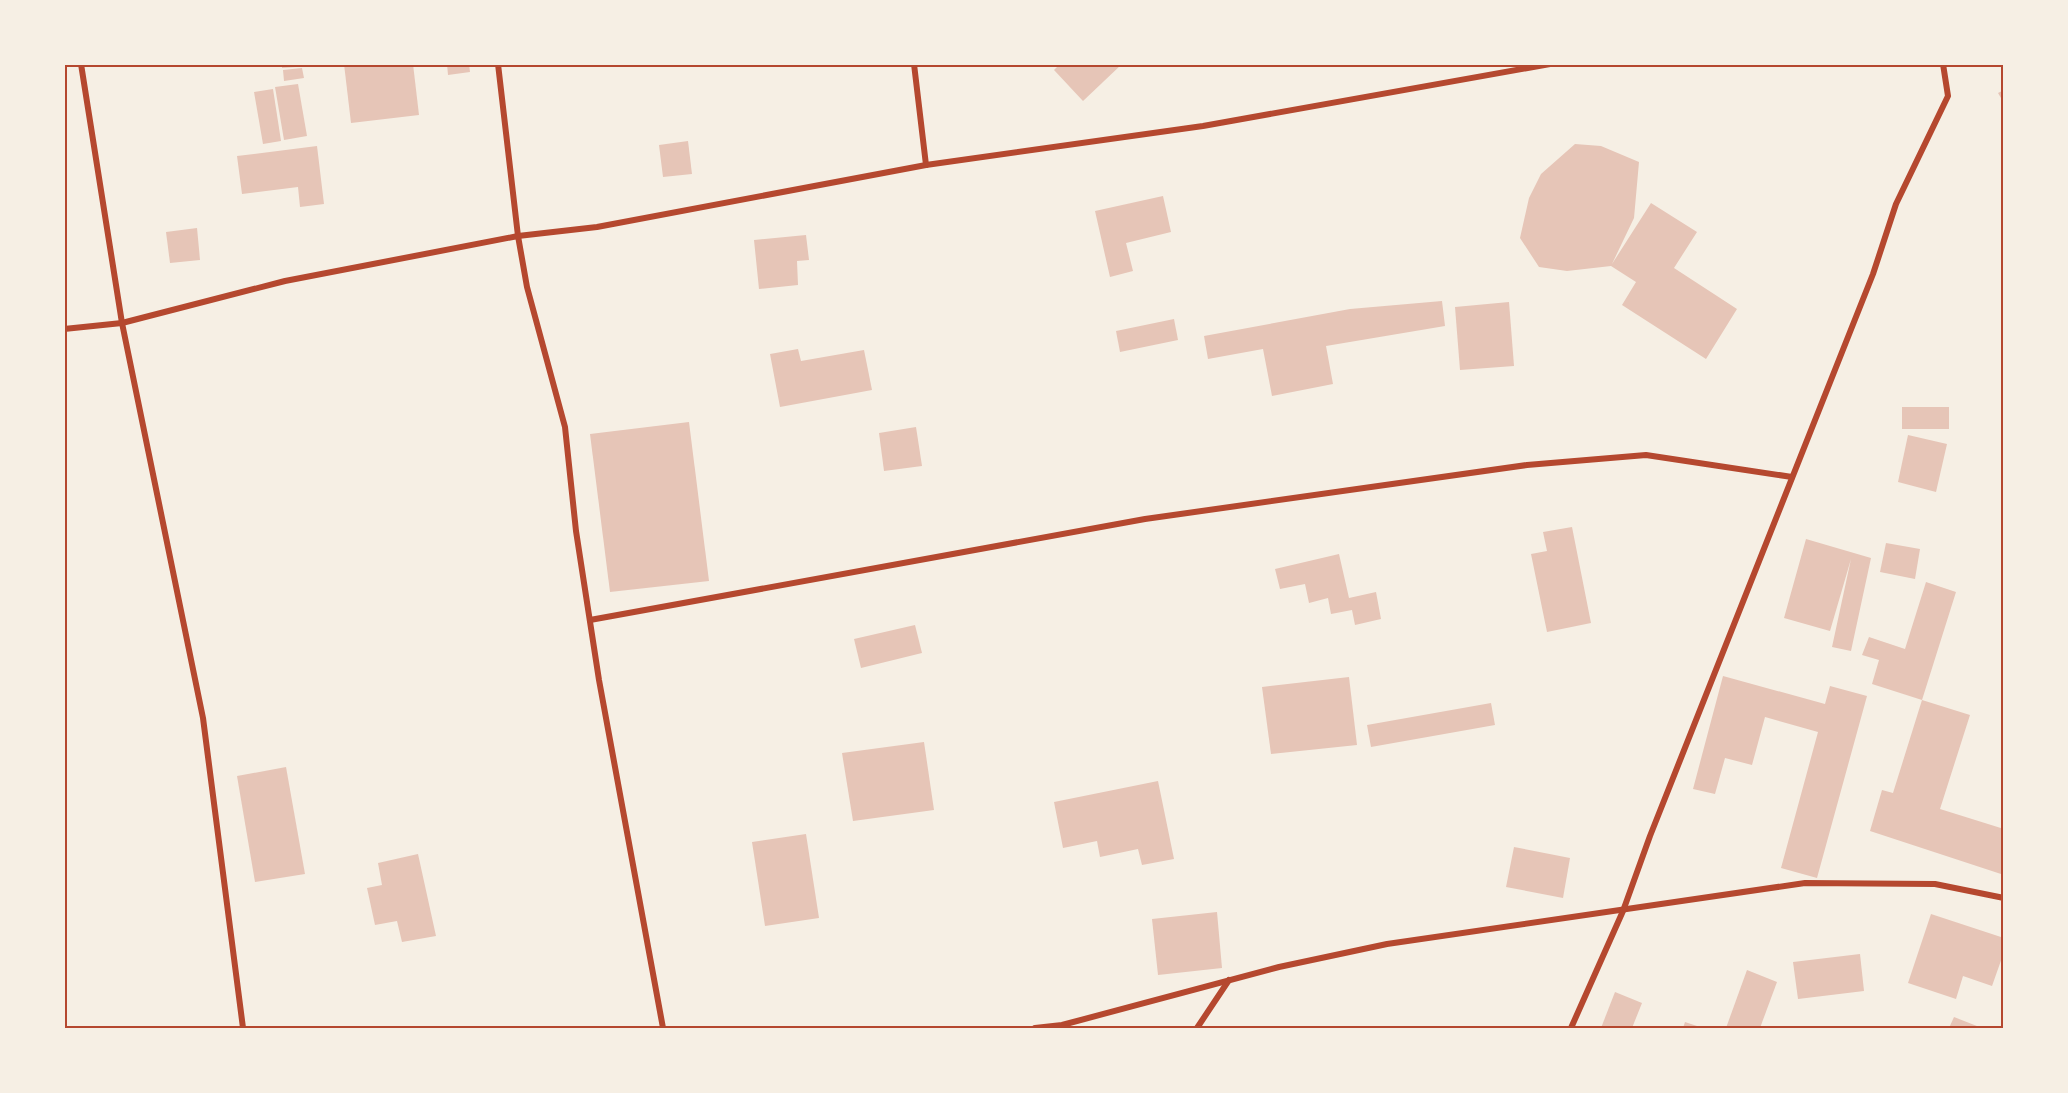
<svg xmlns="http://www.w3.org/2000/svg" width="2068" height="1093" viewBox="0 0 2068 1093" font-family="Montserrat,sans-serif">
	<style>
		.building { fill: #e6c5b7 }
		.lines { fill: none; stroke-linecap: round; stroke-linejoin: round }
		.minor { stroke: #b5482f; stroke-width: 6 }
		.neatline { fill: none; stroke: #b5482f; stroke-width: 2 }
	</style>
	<rect width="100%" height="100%" fill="#f6efe4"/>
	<g class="building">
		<polygon points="282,64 296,64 296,67 282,68"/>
		<polygon points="344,64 413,64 419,115 351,123"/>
		<polygon points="447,64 469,64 470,72 448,75"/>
		<polygon points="1060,64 1122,64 1083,101 1054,70"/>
		<polygon points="302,68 304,78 284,81 283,70"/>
		<polygon points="298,84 307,136 284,140 275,87"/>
		<polygon points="273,89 281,141 263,144 254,92"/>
		<polygon points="2004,90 2004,103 1998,93"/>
		<polygon points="688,141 692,174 663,177 659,145"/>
		<polygon points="1575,144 1601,146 1639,162 1634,218 1612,264 1651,203 1697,232 1674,268 1737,309 1706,359 1622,305 1636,282 1611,266 1567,271 1539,267 1520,238 1529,198 1541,174"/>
		<polygon points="317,146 324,204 300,207 298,187 242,194 237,156"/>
		<polygon points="1163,196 1171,232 1126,243 1133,271 1110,277 1095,211"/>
		<polygon points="197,228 200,260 170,263 166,232"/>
		<polygon points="806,235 809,260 797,261 798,285 759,289 754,240"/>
		<polygon points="1442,301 1445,326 1326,346 1333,384 1272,396 1263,349 1208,359 1204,336 1350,309"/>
		<polygon points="1509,302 1514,366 1460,370 1455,307"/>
		<polygon points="1174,319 1178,340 1120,352 1116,331"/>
		<polygon points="798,349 801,361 864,350 872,390 780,407 770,354"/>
		<rect x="1902" y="407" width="47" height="22"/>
		<polygon points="689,422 709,581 610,592 590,434"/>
		<polygon points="916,427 922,466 884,471 879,433"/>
		<polygon points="1908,435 1947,444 1936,492 1898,482"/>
		<polygon points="1572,527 1591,623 1547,632 1531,554 1547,551 1543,532"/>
		<polygon points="1806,539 1871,558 1851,651 1832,647 1851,559 1830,631 1784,618"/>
		<polygon points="1886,543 1920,549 1915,579 1880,572"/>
		<polygon points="1339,554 1349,598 1376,592 1381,619 1355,625 1352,610 1331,614 1328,598 1309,603 1305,584 1280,589 1275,569"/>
		<polygon points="1926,582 1956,592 1922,700 1970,715 1940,809 2004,829 2004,865 2001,874 1870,831 1882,790 1893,793 1922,700 1872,684 1879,660 1862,655 1869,637 1905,649"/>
		<polygon points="915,625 922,653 861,668 854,639"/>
		<polygon points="1723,676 1825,704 1830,686 1867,696 1817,878 1781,868 1818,732 1765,717 1752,765 1725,758 1715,794 1693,789"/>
		<polygon points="1349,677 1357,745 1271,754 1262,687"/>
		<polygon points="1491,703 1495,725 1371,747 1367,725"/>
		<polygon points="924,742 934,810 853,821 842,753"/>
		<polygon points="286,767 305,874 255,882 237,776"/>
		<polygon points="1158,781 1174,859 1142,865 1138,849 1100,857 1097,841 1063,848 1054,802"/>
		<polygon points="806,834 819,918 765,926 752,842"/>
		<polygon points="1514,847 1570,858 1563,898 1506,887"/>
		<polygon points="418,854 436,936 402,942 397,921 375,925 367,888 382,885 378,863"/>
		<polygon points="1217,912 1222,968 1158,975 1152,919"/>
		<polygon points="1931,914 2004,938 2004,952 1992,986 1963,976 1956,999 1908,983"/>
		<polygon points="1860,954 1864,991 1798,999 1793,962"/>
		<polygon points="1747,970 1777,982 1760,1028 1726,1028"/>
		<polygon points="1615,992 1642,1003 1632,1028 1601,1028"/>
		<polygon points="1954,1017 1982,1028 1949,1028"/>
		<polygon points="1685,1022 1703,1028 1683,1028"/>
	</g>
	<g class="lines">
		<g class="minor">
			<polyline points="81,64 122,323 203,718 243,1028"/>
			<polyline points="498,64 518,236 527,287 565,427 576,531 599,680 663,1028"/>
			<polyline points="914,64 926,165"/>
			<polyline points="64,329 122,323 285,281 518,236 597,227 926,165 1203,126 1550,64"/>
			<polyline points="590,620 1145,519 1527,465 1646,455 1792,477"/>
			<polyline points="1035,1028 1062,1025 1279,967 1387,944 1805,883 1935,884 2004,898"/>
			<polyline points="1197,1028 1229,980"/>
			<polyline points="1571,1028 1623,911 1650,836 1873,274 1896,204 1948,96 1943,64"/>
		</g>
	</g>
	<rect width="2068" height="1093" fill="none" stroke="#f6efe4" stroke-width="132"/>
	<rect x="66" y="66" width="1936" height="961" class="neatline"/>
</svg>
